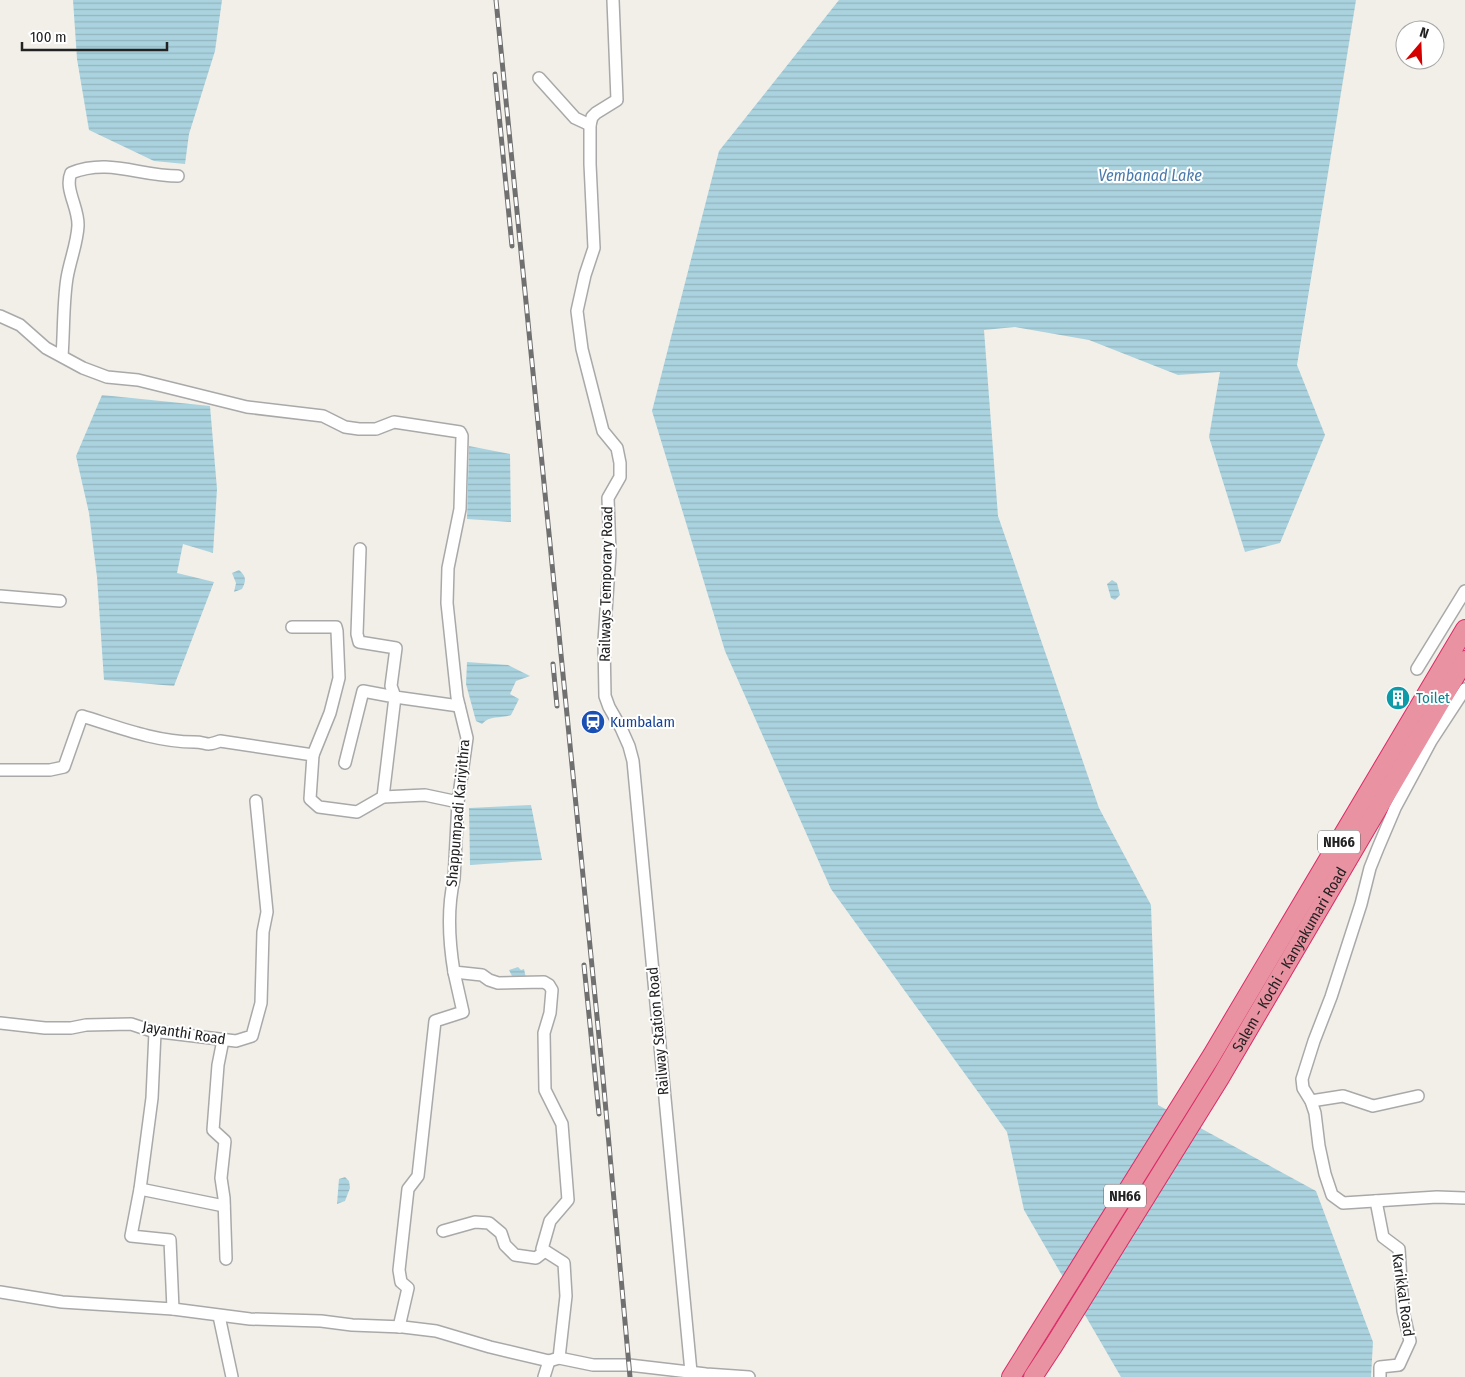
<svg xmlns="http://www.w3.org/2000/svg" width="1465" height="1377" viewBox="0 0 1465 1377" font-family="'Fira Sans Condensed',sans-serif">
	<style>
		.water { fill: url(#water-rules) }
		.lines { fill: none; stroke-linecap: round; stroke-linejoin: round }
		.minor-casing { stroke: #a9a9a9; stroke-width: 14 }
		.highway-casing { stroke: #dc2a67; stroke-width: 20 }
		.minor { stroke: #fff; stroke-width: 11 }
		.highway { stroke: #e892a2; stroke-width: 18 }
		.rail-casing { stroke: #707070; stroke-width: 5 }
		.rail { stroke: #fff; stroke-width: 3; stroke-dasharray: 9; stroke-linecap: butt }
		.labels { text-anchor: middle; stroke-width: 4; stroke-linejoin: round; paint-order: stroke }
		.shield { fill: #fff; stroke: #646464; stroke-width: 1 }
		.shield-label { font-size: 14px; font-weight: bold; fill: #222 }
		.street-label { font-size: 15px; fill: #222; stroke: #fff }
		.culture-label { font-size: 15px; fill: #0d838f; stroke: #fff; text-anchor: start }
		.transit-label { font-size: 15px; fill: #164399; stroke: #fff; text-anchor: start }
		.water-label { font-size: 16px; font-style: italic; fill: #4a7aab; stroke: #fff }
	</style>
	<defs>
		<pattern id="water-rules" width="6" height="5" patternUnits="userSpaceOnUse" patternTransform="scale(1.25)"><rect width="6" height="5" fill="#aad3df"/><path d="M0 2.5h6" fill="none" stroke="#92b5bf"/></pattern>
	</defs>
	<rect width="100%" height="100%" fill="#f2efe9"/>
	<g class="water">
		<polygon points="73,0 222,0 215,51 189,134 185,164 154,161 89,130 77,59"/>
		<polygon points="839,0 1356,0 1297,365 1325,435 1280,543 1245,552 1209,437 1220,372 1178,375 1089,340 1015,327 984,330 998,516 1099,808 1151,905 1158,1105 1316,1191 1373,1342 1371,1377 1121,1377 1024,1210 1007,1132 831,889 725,651 652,411 719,151"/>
		<polygon points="102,395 210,406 217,489 213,553 183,544 177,573 214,582 174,686 104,680 97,577 89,513 76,456"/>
		<polygon points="469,446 510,454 511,522 467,519"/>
		<path d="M239 570C247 577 246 581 242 589L234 592 236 583 232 573Z"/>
		<polygon points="1112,580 1117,583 1120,595 1115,600 1111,598 1107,584"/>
		<path d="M467 662 508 665 530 676 516 681 510 694 519 699 511 715C501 719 490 715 482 724L476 721 466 684Z"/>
		<polygon points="531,805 542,860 470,865 469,808"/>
		<polygon points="518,967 521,970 524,969 526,978 514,980 509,970"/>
		<polygon points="345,1177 349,1181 350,1188 345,1201 337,1204 339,1179"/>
	</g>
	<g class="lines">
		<g class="minor-casing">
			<g id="minor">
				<polyline points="613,0 617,100 596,113 592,117 590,125 590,164 594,248 585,275 577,311 582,349 603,431 617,448 620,463 620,477 608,498 610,553 604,641 605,696 609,707 621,728 629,746 633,761 691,1372"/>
				<polyline points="539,78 575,118 590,125"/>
				<path d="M0 316 20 325 46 348 83 368 107 377 138 380 247 407 323 416 345 427 359 429H376L394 422 460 432 462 436 460 509 448 568 447 603 457 697 467 738 458 802 454 879C447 909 449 942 454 972L482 975 489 980 498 983 544 982 549 985 552 990 550 1013 544 1033 545 1090 562 1124 568 1200 550 1221 542 1249 564 1263 566 1296 559 1358"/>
				<path d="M62 356C64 330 63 303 67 278 70 260 77 244 78 226 79 208 64 189 71 173 109 158 139 176 178 176"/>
				<polyline points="360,549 357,634 359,642 396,648 391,686 395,697 459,706"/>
				<polyline points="0,596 60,601"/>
				<polyline points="292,627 336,627 337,631 339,678 330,713 313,755"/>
				<polyline points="1417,669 1465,591"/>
				<polyline points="1465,689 1431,741 1395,808 1378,848 1370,868 1361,904 1331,997 1314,1041 1302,1079 1303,1088 1311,1101 1315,1113 1319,1146 1325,1174 1332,1195 1343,1203 1437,1197 1465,1198"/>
				<polyline points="345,763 363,691 395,697 383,797"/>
				<path d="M0 770H50L64 767 82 716C118 727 156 742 194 742 208 742 204 747 220 741L313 755 310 799 319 807 357 812 383 797 425 795 458 802"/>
				<polyline points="0,1023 45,1028 71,1028 86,1025 131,1024 152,1031 236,1041 252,1036 261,1003 263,932 267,912 256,801"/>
				<polyline points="155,1032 152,1098 140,1189 131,1236 170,1240 173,1309"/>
				<polyline points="223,1040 218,1065 213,1130 225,1141 221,1178 224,1198 226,1259"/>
				<polyline points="1311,1101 1343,1096 1373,1106 1418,1096"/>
				<polyline points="140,1189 224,1206"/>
				<polyline points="1376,1201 1383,1237 1399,1249 1403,1311 1410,1341 1399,1365 1380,1367 1380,1377"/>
				<polyline points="443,1231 475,1222 489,1223 501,1233 505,1245 515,1255 536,1258 545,1251"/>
				<polyline points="0,1292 62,1302 173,1309 250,1319 321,1321 352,1325 403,1327 436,1331 490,1347 549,1361 559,1358 593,1365 629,1365 706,1374 749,1377"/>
				<polyline points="219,1316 232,1377"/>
				<polyline points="399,1327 408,1288 401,1282 399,1270 408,1189 418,1176 435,1021 463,1012 454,972"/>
				<polyline points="544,1377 549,1361"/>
			</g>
		</g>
		<g class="highway-casing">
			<g id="highway">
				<polyline points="1011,1377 1212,1055 1465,629"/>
				<path id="s1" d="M1033 1377 1054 1345 1220 1078 1465 660"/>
			</g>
		</g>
		<use href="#minor" class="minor"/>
		<use href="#highway" class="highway"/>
		<g class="rail-casing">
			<g id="rail">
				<polyline points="496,0 602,1067 630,1377"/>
				<polyline points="495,74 512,246"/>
				<polyline points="553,664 557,706"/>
				<polyline points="584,965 599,1114"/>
			</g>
		</g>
		<use href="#rail" class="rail"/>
	</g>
	<defs>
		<g id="building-disc" transform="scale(1.25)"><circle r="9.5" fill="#0f9aa8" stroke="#fff"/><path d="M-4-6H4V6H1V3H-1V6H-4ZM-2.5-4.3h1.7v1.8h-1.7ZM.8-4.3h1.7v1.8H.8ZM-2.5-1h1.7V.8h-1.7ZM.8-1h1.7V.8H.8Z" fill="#fff"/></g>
		<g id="station-disc" transform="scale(1.25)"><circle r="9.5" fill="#1a4fb4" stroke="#fff"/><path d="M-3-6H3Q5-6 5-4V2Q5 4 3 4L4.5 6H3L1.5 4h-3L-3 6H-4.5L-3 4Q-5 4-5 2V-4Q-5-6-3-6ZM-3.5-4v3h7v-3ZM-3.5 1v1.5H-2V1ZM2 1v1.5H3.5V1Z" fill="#fff"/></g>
	</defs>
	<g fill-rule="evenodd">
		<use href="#building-disc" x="1398" y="698"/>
		<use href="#station-disc" x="593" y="722"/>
	</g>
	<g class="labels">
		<g class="shield">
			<rect x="1318" y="830.5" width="42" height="23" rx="4"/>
			<rect x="1104" y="1184.5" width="42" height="23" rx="4"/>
		</g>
		<g class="shield-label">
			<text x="1339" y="847">NH66</text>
			<text x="1125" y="1201">NH66</text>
		</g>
		<g class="street-label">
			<text transform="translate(606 584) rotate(-89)" y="5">Railways Temporary Road</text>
			<text transform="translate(458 813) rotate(-85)" y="5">Shappumpadi Kariyithra</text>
			<text dy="5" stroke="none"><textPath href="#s1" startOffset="490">Salem - Kochi - Kanyakumari Road</textPath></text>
			<text transform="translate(658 1031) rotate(-95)" y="5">Railway Station Road</text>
			<text transform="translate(184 1033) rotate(9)" y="5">Jayanthi Road</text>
			<text transform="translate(1403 1295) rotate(82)" y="5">Karikkal Road</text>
		</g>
		<g class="culture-label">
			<text x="1416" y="703">Toilet</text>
		</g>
		<g class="transit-label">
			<text x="610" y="727">Kumbalam</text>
		</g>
		<g class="water-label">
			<text x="1150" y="181">Vembanad Lake</text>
		</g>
	</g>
	<g transform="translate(1420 45) rotate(19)"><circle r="24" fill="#ffffff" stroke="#a7a7a7"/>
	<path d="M0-4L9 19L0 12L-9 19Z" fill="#d40000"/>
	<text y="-8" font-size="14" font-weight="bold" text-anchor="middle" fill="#222222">N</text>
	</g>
	<path d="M22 42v8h145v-8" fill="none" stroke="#222222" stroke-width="2.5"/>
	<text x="30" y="42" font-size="15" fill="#222222" stroke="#ffffff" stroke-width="4" paint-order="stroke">100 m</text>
</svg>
